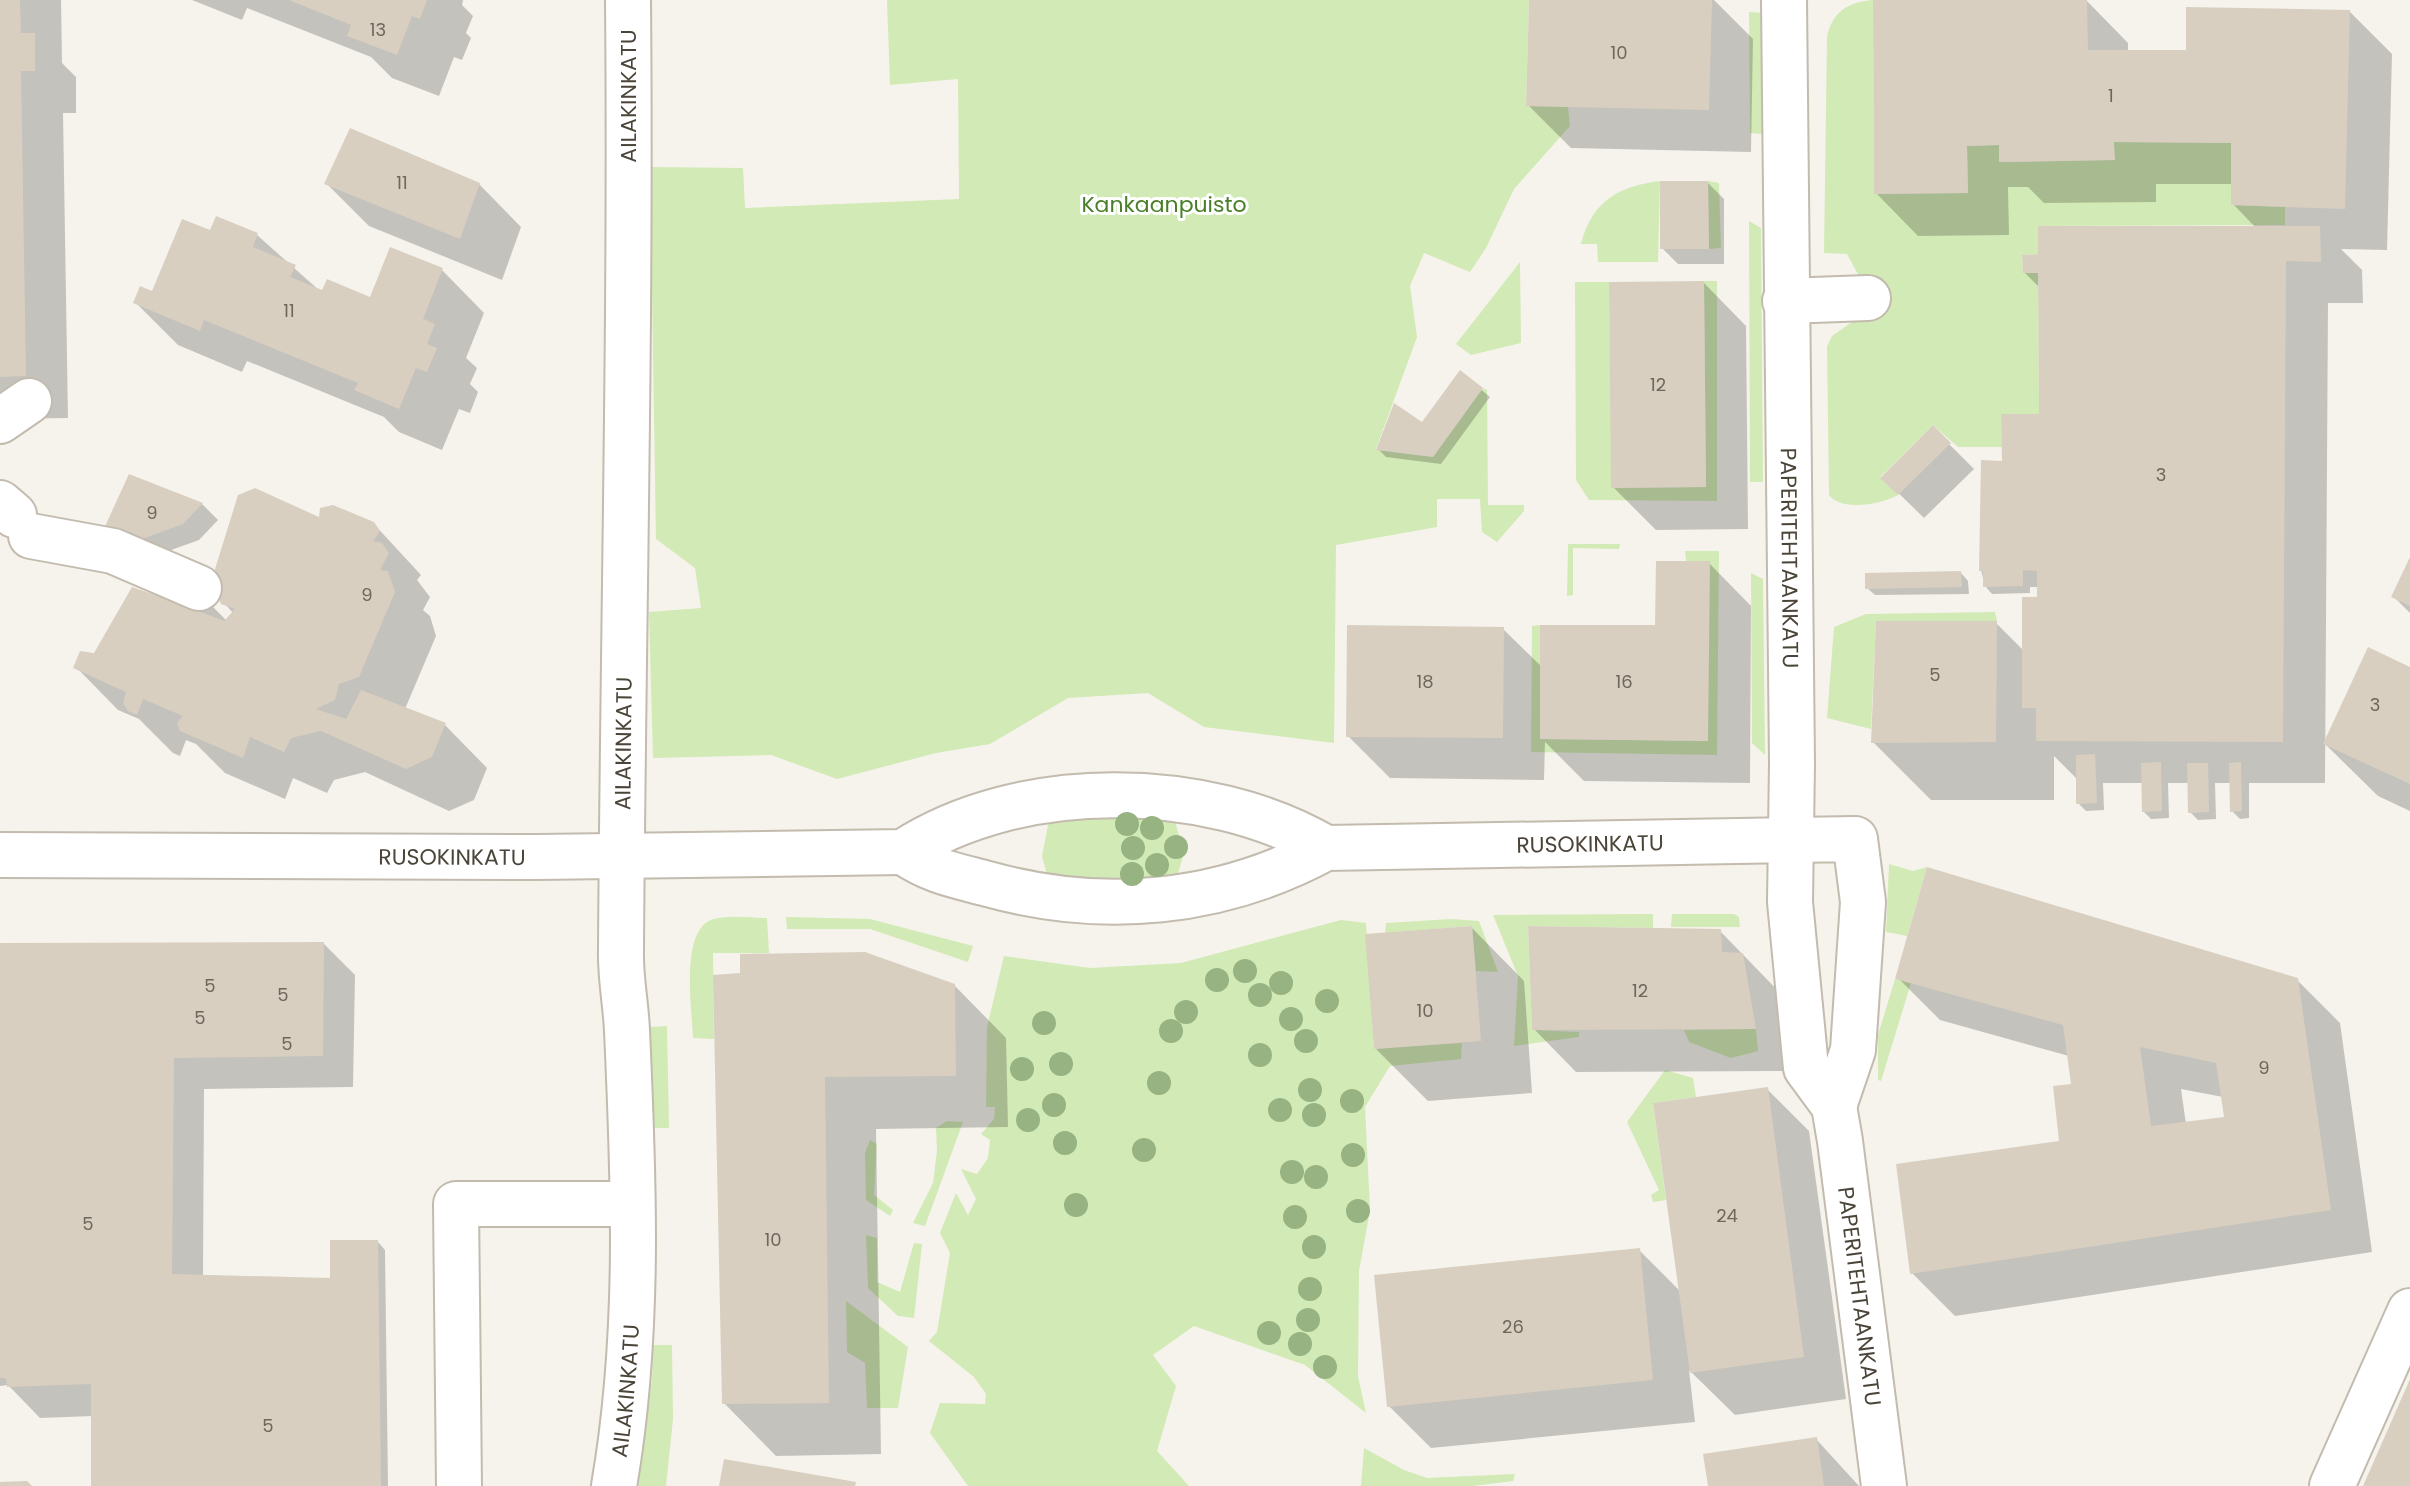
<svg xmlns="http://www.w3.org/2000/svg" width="2410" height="1486" viewBox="0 0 2410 1486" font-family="Poppins,sans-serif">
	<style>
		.green { fill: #d2eab5 }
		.shadow { fill: #0003; fill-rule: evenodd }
		.building { fill: #d8cfc1; fill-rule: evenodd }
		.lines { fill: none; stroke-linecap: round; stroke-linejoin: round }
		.minor-casing { stroke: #c2bbae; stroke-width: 48 }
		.minor { stroke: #fff; stroke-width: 44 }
		.tree { fill: #97b381 }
		.labels { text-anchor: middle; stroke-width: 6; stroke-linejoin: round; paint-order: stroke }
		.number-label { font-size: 18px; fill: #6e675b }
		.street-label { font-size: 22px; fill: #4b4439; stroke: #fff }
		.park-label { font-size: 22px; fill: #4a7f2a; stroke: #fff }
	</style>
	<rect width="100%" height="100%" fill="#f6f3ec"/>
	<g class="green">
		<polygon points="887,0 1529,0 1526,106 1568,107 1570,126 1514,189 1486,248 1470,272 1424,253 1410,286 1417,337 1376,449 1433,457 1483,388 1487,390 1488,505 1524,505 1524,511 1497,542 1482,532 1480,499 1437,499 1437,527 1336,545 1334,743 1204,727 1148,693 1068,698 990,744 936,753 837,779 771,755 653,758 649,612 701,608 695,568 656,539 650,167 743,168 745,208 959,199 958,79 890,85"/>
		<path d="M1873 0 1874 194 1968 193 1967 146 1999 145 2000 162 2114 160V142L2231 143V205L2285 207V225L2038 226V254L2022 255 2023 273H2038L2039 414H2001L2002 447H1958L1933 425 1880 477 1898 495C1882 504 1842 512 1829 495L1827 346 1832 336 1875 306 1847 254 1824 253 1827 37C1832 12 1848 2 1873 0Z"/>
		<polygon points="1749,12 1762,13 1763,134 1750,133"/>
		<path d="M1660 181 1658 262H1598L1597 244H1581C1592 201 1619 186 1660 181Z"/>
		<polygon points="1708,181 1719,183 1721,248 1709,249"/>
		<polygon points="1749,221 1761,228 1763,482 1750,482"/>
		<polygon points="1520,262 1521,343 1471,355 1456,344"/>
		<polygon points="1704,281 1717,281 1717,501 1589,500 1576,480 1575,282 1609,282 1612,488 1706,487"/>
		<polygon points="1568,544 1620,544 1619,549 1573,548 1573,595 1567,596"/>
		<polygon points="1685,551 1719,551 1717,755 1531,752 1532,626 1540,625 1540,739 1708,741"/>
		<polygon points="1751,573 1763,579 1765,755 1752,743"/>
		<polygon points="1995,612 1997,621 1876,621 1871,729 1827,718 1834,627 1866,614"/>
		<polygon points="1109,817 1174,818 1184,852 1176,881 1049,882 1042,856 1049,820"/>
		<polygon points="1889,864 1913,871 1927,867 1907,936 1886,932"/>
		<polygon points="1653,914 1653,928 1528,926 1532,1030 1579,1032 1579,1037 1514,1046 1518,976 1493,915"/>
		<polygon points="1672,914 1734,914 1739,917 1740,927 1671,927"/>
		<polygon points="786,917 870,919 973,946 968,962 870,929 787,929"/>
		<path d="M767 918 769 953H713L714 1039 693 1038C692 1010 680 932 711 920 726 914 751 918 767 918Z"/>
		<polygon points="1451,919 1479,921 1498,972 1476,971 1472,926 1385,933 1386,923"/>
		<polygon points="1341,920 1366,923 1374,1049 1462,1043 1461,1059 1390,1066 1365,1107 1370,1210 1359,1271 1358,1376 1366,1413 1305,1365 1194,1326 1153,1355 1176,1386 1157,1451 1189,1486 968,1486 930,1433 940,1403 985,1404 986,1394 974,1377 929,1341 937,1332 950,1253 940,1233 956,1193 968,1215 976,1199 961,1169 977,1174 988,1158 990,1140 981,1134 994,1119 995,1107 986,1107 987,1027 1004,956 1090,968 1181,963"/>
		<polygon points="1895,979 1911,983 1881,1081 1878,1080 1878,1035"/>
		<polygon points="667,1026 669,1128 651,1128 649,1027"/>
		<polygon points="1756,1029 1758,1051 1731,1058 1689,1042 1684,1030"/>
		<polygon points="1665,1070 1693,1078 1696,1097 1653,1103 1666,1200 1653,1202 1651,1195 1659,1190 1627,1122"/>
		<polygon points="947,1121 963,1122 925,1226 913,1223 933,1183 937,1151 936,1128"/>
		<polygon points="870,1140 877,1144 874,1195 893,1210 890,1216 866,1200 865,1153"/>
		<polygon points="866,1235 877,1238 877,1282 900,1292 914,1243 922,1244 914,1318 898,1316 868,1288"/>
		<polygon points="846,1301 908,1347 898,1408 867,1408 865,1363 847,1352"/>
		<polygon points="653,1345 672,1345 673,1419 666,1486 635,1486 652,1381"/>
		<polygon points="1364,1448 1404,1470 1427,1478 1515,1474 1513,1481 1473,1486 1361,1486"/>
	</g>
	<g class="shadow">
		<polygon points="0,0 61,0 62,63 76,77 76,113 63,113 68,418 0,419"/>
		<polygon points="192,0 463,0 462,5 473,16 466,33 471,38 462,60 454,57 439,96 392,78 371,57 247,8 242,20"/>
		<polygon points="1531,0 1714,0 1753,39 1751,152 1571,148 1528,105"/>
		<polygon points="2086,0 2128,43 2128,52 2188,52 2350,12 2392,54 2387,250 2341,249 2362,270 2363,303 2328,303 2325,783 2249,783 2249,818 2240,819 2232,811 2232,783 2215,783 2216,819 2198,820 2190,812 2190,783 2168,783 2169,818 2151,819 2143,811 2143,783 2103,783 2104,810 2086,811 2078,803 2078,780 2054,756 2054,800 1931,800 1873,742 1996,623 2024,651 2039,587 2030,587 2030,593 1992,594 1985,586 1981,570 2004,462 2041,416 2040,288 2025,273 2256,228 2233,204 2233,184 2156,184 2156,202 2044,203 2028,187 2008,187 2009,235 1918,236 1876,193"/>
		<polygon points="1708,183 1724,199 1724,264 1678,264 1662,248"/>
		<polygon points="327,184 479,184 521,227 502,280 369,226"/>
		<polygon points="211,233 257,235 320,291 371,299 442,270 484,313 466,358 477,368 470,384 478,392 470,413 459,409 442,450 399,432 384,417 247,361 242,372 178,345 135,302 153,293"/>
		<polygon points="1704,283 1746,326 1748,529 1656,530 1613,487"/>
		<polygon points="1461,373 1490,397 1441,464 1386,457 1378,449 1422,425"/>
		<polygon points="1933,428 1974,469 1924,518 1883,478"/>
		<polygon points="130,476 202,504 218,520 199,540 149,558 120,550"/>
		<polygon points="321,520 373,523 421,575 417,580 430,597 423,610 430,616 436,636 405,709 445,725 487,768 474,800 449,811 365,772 334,780 327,793 293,778 285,799 225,773 196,744 186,740 180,756 173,753 139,719 118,710 76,667 182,606 207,601 227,621 234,614 223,602"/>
		<polygon points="2410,562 2410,613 2394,597"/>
		<polygon points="1709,563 1751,606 1750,783 1584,781 1545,742 1544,780 1390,778 1348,736 1503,629 1542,667 1657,627"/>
		<polygon points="1961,573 1968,581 1969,594 1875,595 1867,588"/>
		<polygon points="2410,669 2410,811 2378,796 2325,744"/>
		<polygon points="1472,928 1524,981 1532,1093 1428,1101 1376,1049"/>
		<polygon points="1720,931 1785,998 1797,1071 1576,1072 1534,1029"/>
		<polygon points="324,944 355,975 353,1087 204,1089 203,1276 332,1280 378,1242 385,1250 388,1486 93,1486 93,1416 40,1418 8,1385 0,1386 0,945"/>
		<polygon points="715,977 954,985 1006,1038 1008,1127 876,1129 881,1454 776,1456 724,1403"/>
		<path d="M1898 978 2297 980 2340 1023 2372 1252 1955 1316 1912 1273 2061 1142 2073 1085 2069 1056 1940 1020ZM2181 1089 2223 1097 2226 1119 2186 1124Z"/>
		<polygon points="1767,1089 1809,1131 1846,1399 1735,1415 1689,1370 1695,1422 1431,1448 1389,1406 1639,1250 1681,1292"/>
		<polygon points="1816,1439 1859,1486 1710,1486"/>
	</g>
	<g class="building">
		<polygon points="0,0 20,0 21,33 35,33 35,71 21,71 26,376 0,377"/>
		<polygon points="289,0 427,0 420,19 412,16 397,55 347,36 351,25"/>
		<polygon points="1529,0 1712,0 1709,110 1526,106"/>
		<polygon points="1873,0 2087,0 2088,50 2186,50 2186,7 2350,10 2345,209 2231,205 2231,143 2114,142 2115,160 1999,162 1999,145 1967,146 1968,193 1874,194"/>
		<polygon points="350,128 480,183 460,239 324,184"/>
		<polygon points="1660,181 1708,181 1709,249 1660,249"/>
		<polygon points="216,216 258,233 253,247 296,265 290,277 322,290 327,279 370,297 390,247 443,268 423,319 435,324 427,344 437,348 427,372 416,368 399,409 354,390 358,383 204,320 200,331 133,303 140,286 152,291 182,219 210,230"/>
		<polygon points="2038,226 2320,226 2321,262 2286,261 2283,742 2036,741 2036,708 2022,708 2022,597 2037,597 2037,571 2023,570 2023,586 1983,587 1983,571 1979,571 1981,460 2002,461 2001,414 2039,414 2038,273 2023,273 2022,255 2038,254"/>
		<polygon points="1704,281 1706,487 1611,488 1609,282"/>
		<polygon points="1460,370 1483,388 1433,457 1376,450 1394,403 1422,422"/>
		<polygon points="1933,425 1951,443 1898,495 1880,478"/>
		<polygon points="129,474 203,503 183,524 131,543 101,535"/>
		<polygon points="255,488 319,517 320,508 333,505 374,522 380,531 373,541 382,543 389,553 380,570 388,571 395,592 359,677 339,684 335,700 316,709 346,719 361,690 446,723 432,757 406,769 321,731 291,738 284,752 250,737 243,758 180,731 177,723 183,716 143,699 137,715 128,711 123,703 126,692 73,668 80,651 94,653 132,587 181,604 208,599 201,612 224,621 235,609 221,604 211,582 238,495"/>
		<polygon points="2410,557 2410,606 2391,597"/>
		<polygon points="1656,561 1710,561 1708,741 1540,739 1540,625 1655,625"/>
		<polygon points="1961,571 1962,587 1865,589 1865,573"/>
		<polygon points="1876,621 1997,621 1996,742 1871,743"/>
		<polygon points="1347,625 1504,627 1503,738 1346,737"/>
		<polygon points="2368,647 2410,667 2410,784 2323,744"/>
		<polygon points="2095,754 2097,803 2076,804 2076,755"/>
		<polygon points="2161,762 2162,811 2142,812 2141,763"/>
		<polygon points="2241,762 2242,811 2230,812 2229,763"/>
		<polygon points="2187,763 2208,763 2209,812 2188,813"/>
		<path d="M1927 867 2298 978 2331 1210 1910 1274 1896 1164 2059 1141 2053 1086 2071 1084 2063 1025 1895 979ZM2140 1047 2216 1063 2224 1117 2151 1126Z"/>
		<polygon points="1472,926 1481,1041 1374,1049 1365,934"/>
		<polygon points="1528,926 1721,929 1722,952 1743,953 1756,1029 1532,1030"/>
		<polygon points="324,942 323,1056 174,1058 172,1274 330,1278 330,1240 378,1240 381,1486 91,1486 91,1384 7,1387 6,1378 0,1378 0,943"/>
		<polygon points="865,952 955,984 956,1076 825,1077 829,1403 722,1404 713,975 740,973 740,954"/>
		<polygon points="1768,1087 1804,1357 1690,1373 1653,1103"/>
		<polygon points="1640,1248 1653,1380 1387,1407 1374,1275"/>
		<polygon points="2410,1379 2410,1486 2363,1486"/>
		<polygon points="1817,1437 1824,1486 1708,1486 1703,1454"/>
		<polygon points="724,1459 856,1482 855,1486 719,1486"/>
		<polygon points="27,1481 32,1486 0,1486 0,1482"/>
	</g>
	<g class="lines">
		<g class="minor-casing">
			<g id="minor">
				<path id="s1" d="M1784 0 1792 763 1790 902 1806 1068 1834 1106 1840 1141 1884 1486"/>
				<polyline points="1785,301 1868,298"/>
				<polyline points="0,421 29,401"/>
				<polyline points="0,503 14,515"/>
				<polyline points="31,536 113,551 199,588"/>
				<path id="s2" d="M903 852C933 872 954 875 988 884 1103 916 1221 905 1326 848L1855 839 1863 902 1853 1050 1834 1106"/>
				<path id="s3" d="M0 855 537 857 903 852C1019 776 1207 778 1326 848"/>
				<polyline points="459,1486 456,1204 631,1204"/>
				<path id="s4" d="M614 1486C640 1336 634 1183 627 1031 626 1004 620 977 621 949 623 633 631 317 628 0"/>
				<polyline points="2332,1486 2410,1311"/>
			</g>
		</g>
		<use href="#minor" class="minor"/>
	</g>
	<g class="tree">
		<circle cx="1127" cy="824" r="12"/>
		<circle cx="1152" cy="828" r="12"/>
		<circle cx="1176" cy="847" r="12"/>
		<circle cx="1133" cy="848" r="12"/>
		<circle cx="1157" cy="865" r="12"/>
		<circle cx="1132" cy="874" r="12"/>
		<circle cx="1245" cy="971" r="12"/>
		<circle cx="1217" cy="980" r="12"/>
		<circle cx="1281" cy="983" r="12"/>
		<circle cx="1260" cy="995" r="12"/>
		<circle cx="1327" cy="1001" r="12"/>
		<circle cx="1186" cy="1012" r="12"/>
		<circle cx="1291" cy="1019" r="12"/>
		<circle cx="1044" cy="1023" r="12"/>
		<circle cx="1171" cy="1031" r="12"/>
		<circle cx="1306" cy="1041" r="12"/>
		<circle cx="1260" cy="1055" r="12"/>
		<circle cx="1061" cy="1064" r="12"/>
		<circle cx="1022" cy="1069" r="12"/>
		<circle cx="1159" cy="1083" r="12"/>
		<circle cx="1310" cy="1090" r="12"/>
		<circle cx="1352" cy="1101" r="12"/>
		<circle cx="1054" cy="1105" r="12"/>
		<circle cx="1280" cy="1110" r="12"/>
		<circle cx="1314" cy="1115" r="12"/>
		<circle cx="1028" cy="1120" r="12"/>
		<circle cx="1065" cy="1143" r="12"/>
		<circle cx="1144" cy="1150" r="12"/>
		<circle cx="1353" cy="1155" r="12"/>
		<circle cx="1292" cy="1172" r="12"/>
		<circle cx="1316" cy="1177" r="12"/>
		<circle cx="1076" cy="1205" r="12"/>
		<circle cx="1358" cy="1211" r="12"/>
		<circle cx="1295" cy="1217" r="12"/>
		<circle cx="1314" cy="1247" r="12"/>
		<circle cx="1310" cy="1289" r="12"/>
		<circle cx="1308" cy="1320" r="12"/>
		<circle cx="1269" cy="1333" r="12"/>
		<circle cx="1300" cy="1344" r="12"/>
		<circle cx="1325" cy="1367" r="12"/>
	</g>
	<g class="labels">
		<g class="number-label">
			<text x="378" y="36">13</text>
			<text x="1619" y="59">10</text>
			<text x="2111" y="102">1</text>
			<text x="402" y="189">11</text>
			<text x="289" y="317">11</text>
			<text x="1658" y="391">12</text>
			<text x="2161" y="481">3</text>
			<text x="152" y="519">9</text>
			<text x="367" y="601">9</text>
			<text x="1935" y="681">5</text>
			<text x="1425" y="688">18</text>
			<text x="1624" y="688">16</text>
			<text x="2375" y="711">3</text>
			<text x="210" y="992">5</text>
			<text x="1640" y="997">12</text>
			<text x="283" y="1001">5</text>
			<text x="1425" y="1017">10</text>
			<text x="200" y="1024">5</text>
			<text x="287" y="1050">5</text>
			<text x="2264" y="1074">9</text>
			<text x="1727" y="1222">24</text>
			<text x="88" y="1230">5</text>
			<text x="773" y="1246">10</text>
			<text x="1513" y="1333">26</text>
			<text x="268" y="1432">5</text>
		</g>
		<g class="street-label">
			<text transform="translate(628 96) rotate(-90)" y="8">AILAKINKATU</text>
			<text dy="8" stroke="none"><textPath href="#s1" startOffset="558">PAPERITEHTAANKATU</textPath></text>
			<text dy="8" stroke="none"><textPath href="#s4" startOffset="744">AILAKINKATU</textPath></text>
			<text dy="8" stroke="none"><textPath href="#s2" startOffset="704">RUSOKINKATU</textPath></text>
			<text dy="8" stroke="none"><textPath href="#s3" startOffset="452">RUSOKINKATU</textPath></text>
			<text dy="8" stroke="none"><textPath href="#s1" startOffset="1308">PAPERITEHTAANKATU</textPath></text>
			<text dy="8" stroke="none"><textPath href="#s4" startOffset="96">AILAKINKATU</textPath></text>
		</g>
		<g class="park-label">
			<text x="1164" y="212">Kankaanpuisto</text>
		</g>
	</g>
</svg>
